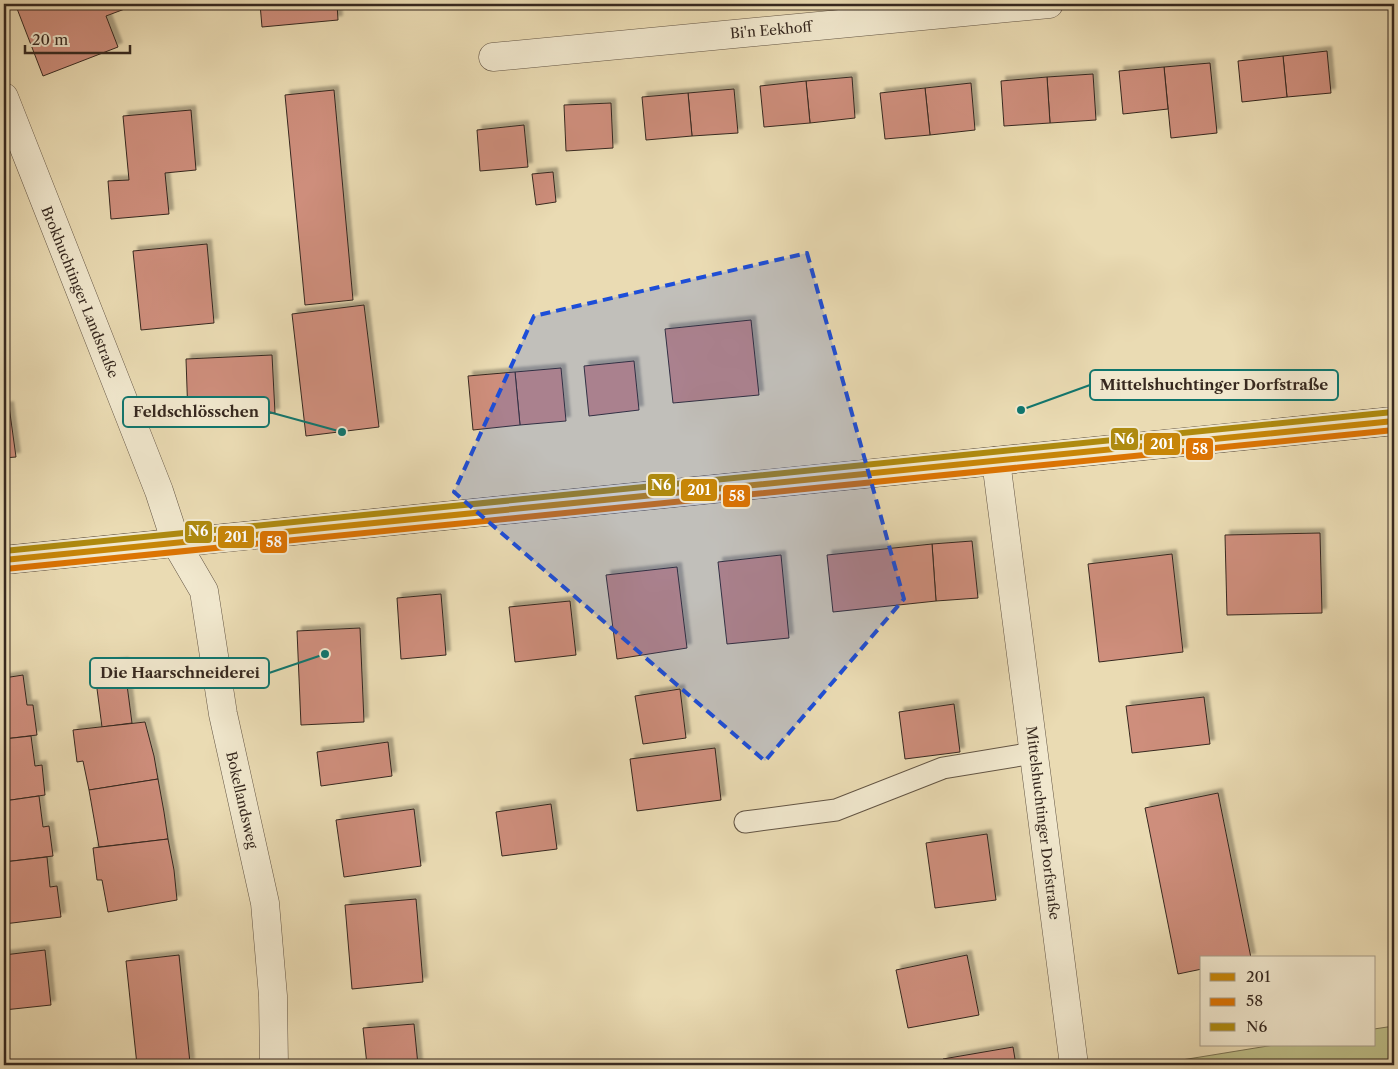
<svg xmlns="http://www.w3.org/2000/svg" width="1398" height="1069" viewBox="0 0 1398 1069" font-family="'Libre Caslon Text',serif">
	<style>
		.green { fill: #bdbe88; stroke: #7a7354 }
		.building { fill: #ce8e7c; stroke: #36281f; filter: url(#shadow) }
		.lines { fill: none; stroke-linecap: round; stroke-linejoin: round }
		.service-casing { stroke: #635544; stroke-width: 23 }
		.minor-casing { stroke: #635544; stroke-width: 29 }
		.secondary-casing { stroke: #36281f; stroke-width: 29 }
		.service { stroke: #f1e8ce; stroke-width: 21 }
		.minor { stroke: #f1e8ce; stroke-width: 28 }
		.secondary { stroke: #f1e8ce; stroke-width: 28 }
		.bus-1-casing { stroke: #f1e8ce; stroke-width: 10 }
		.bus-2-casing { stroke: #f1e8ce; stroke-width: 10 }
		.bus-3-casing { stroke: #f1e8ce; stroke-width: 10 }
		.bus-1 { stroke: #c78608; stroke-width: 6 }
		.bus-2 { stroke: #dc7403; stroke-width: 6 }
		.bus-3 { stroke: #ae8a0f; stroke-width: 6 }
		.marked { fill: #1d4ed8; fill-opacity: 0.2; stroke: #1d4ed8; stroke-width: 4; stroke-dasharray: 10 6; stroke-linejoin: round }
		.labels { text-anchor: middle; stroke-width: 4; stroke-linejoin: round; paint-order: stroke }
		.street-label { font-size: 14px; fill: #36281f; stroke: #f1e8ce }
		.leader { fill: none; stroke: #0f766e; stroke-width: 2 }
		.callout-dot { fill: #0f766e; stroke: #f1e8ce; stroke-width: 2 }
		.callout { fill: #f1e8ce; stroke: #0f766e; stroke-width: 2 }
		.callout-label { font-size: 15px; text-anchor: middle; font-weight: bold; fill: #36281f }
		.line-badge { stroke: #f1e8ce; stroke-width: 2 }
		.badge-label { font-size: 14px; text-anchor: middle; font-weight: bold; fill: #fff }
	</style>
	<defs>
		<filter id="shadow"><feDropShadow dx="4.5" dy="-4.5" stdDeviation="1" flood-color="#0004"/></filter>
	</defs>
	<rect width="100%" height="100%" fill="#eadbb3"/>
	<filter id="stains"><feTurbulence type="fractalNoise" baseFrequency=".004" numOctaves="4"/><feColorMatrix values="0 0 0 0 .2 0 0 0 0 .09 0 0 0 0 .02 0 0 0 .5 -.17"/></filter>
	<radialGradient id="worn" r=".72"><stop offset=".6" stop-color="#630" stop-opacity="0"/><stop offset="1" stop-color="#630" stop-opacity=".3"/></radialGradient>
	<polygon class="green" points="1394,1026 1394,1065 1151,1065 1274,1045 1374,1045 1374,1029"/>
	<g class="building">
		<polygon points="21,4 138,4 106,16 118,47 43,76 16,6"/>
		<polygon points="260,4 337,4 338,20 262,27"/>
		<polygon points="1327,51 1331,93 1287,97 1283,56"/>
		<polygon points="1283,56 1287,97 1242,102 1238,61"/>
		<polygon points="1210,63 1217,133 1171,138 1164,67"/>
		<polygon points="1164,67 1168,109 1123,114 1119,71"/>
		<polygon points="1093,74 1096,120 1050,123 1047,77"/>
		<polygon points="852,77 855,118 810,123 806,81"/>
		<polygon points="1047,77 1050,123 1004,126 1001,81"/>
		<polygon points="806,81 810,123 764,127 760,86"/>
		<polygon points="971,83 975,130 930,135 925,88"/>
		<polygon points="925,88 930,135 885,139 880,93"/>
		<polygon points="734,89 738,133 692,136 688,93"/>
		<polygon points="334,90 353,300 305,305 285,95"/>
		<polygon points="688,93 692,136 646,140 642,97"/>
		<polygon points="611,103 613,148 566,151 564,105"/>
		<polygon points="191,110 196,170 165,173 169,214 111,219 108,181 129,180 123,116"/>
		<polygon points="524,125 528,167 480,171 477,130"/>
		<polygon points="553,172 556,202 536,205 532,174"/>
		<polygon points="207,244 214,323 141,330 133,251"/>
		<polygon points="364,305 379,427 306,436 292,314"/>
		<polygon points="751,320 759,395 673,403 665,329"/>
		<polygon points="272,355 275,413 188,417 186,359"/>
		<polygon points="634,361 639,410 589,416 584,366"/>
		<polygon points="561,368 566,421 520,425 515,372"/>
		<polygon points="515,372 520,425 473,430 468,376"/>
		<polygon points="9,406 16,457 4,458 4,407"/>
		<polygon points="1320,533 1322,613 1227,615 1225,535"/>
		<polygon points="972,541 978,598 936,601 932,544"/>
		<polygon points="932,544 936,601 833,612 827,555"/>
		<polygon points="1172,554 1183,652 1099,662 1088,564"/>
		<polygon points="781,555 789,638 727,644 718,562"/>
		<polygon points="677,567 687,648 617,659 606,575"/>
		<polygon points="441,594 446,655 401,659 397,598"/>
		<polygon points="570,601 576,655 515,662 509,607"/>
		<polygon points="360,628 364,722 301,725 297,631"/>
		<polygon points="124,662 132,723 102,727 94,666"/>
		<polygon points="23,675 27,705 33,705 37,735 4,739 4,678"/>
		<polygon points="680,689 686,738 643,744 635,696"/>
		<polygon points="1204,697 1210,744 1132,753 1126,706"/>
		<polygon points="954,704 960,752 905,759 899,712"/>
		<polygon points="145,722 154,756 158,779 89,790 83,761 77,762 73,730"/>
		<polygon points="31,736 35,766 42,765 45,795 4,801 4,739"/>
		<polygon points="388,742 392,776 321,786 317,752"/>
		<polygon points="715,748 721,800 637,811 630,759"/>
		<polygon points="158,779 164,812 168,839 99,847 89,790"/>
		<polygon points="1218,793 1251,958 1202,958 1202,969 1178,974 1145,808"/>
		<polygon points="39,796 43,827 49,826 53,856 4,862 4,801"/>
		<polygon points="551,804 557,849 502,856 496,812"/>
		<polygon points="414,809 421,866 344,877 336,820"/>
		<polygon points="987,834 996,900 935,908 926,843"/>
		<polygon points="168,839 174,870 177,900 108,912 102,880 97,880 93,848"/>
		<polygon points="47,857 50,887 57,886 61,917 4,924 4,862"/>
		<polygon points="416,899 423,982 352,989 345,905"/>
		<polygon points="45,950 51,1005 4,1010 4,955"/>
		<polygon points="179,955 190,1063 169,1065 137,1065 126,961"/>
		<polygon points="967,955 979,1015 908,1028 896,970"/>
		<polygon points="414,1024 418,1065 367,1065 363,1028"/>
		<polygon points="1013,1047 1016,1065 944,1065 943,1059"/>
	</g>
	<g class="lines">
		<g class="service-casing">
			<polyline id="service" points="745,822 836,810 943,768 1034,753"/>
		</g>
		<g class="minor-casing">
			<g id="minor">
				<polyline points="493,57 1049,4"/>
				<polyline points="4,97 159,491 176,543 204,591 223,714 265,903 273,996 274,1065"/>
				<polyline points="996,461 1074,1065"/>
			</g>
		</g>
		<g class="secondary-casing">
			<polyline id="secondary" points="4,560 1394,421"/>
		</g>
		<use href="#service" class="service"/>
		<use href="#minor" class="minor"/>
		<use href="#secondary" class="secondary"/>
		<g class="bus-1-casing">
			<polyline id="bus-1" points="4,560 1394,421"/>
		</g>
		<g class="bus-2-casing">
			<polyline id="bus-2" points="5,569 1394,430"/>
		</g>
		<g class="bus-3-casing">
			<polyline id="bus-3" points="4,551 1393,412"/>
		</g>
		<use href="#bus-1" class="bus-1"/>
		<use href="#bus-2" class="bus-2"/>
		<use href="#bus-3" class="bus-3"/>
	</g>
	<path class="marked" d="M807 253 904 599 765 761 454 492 534 316Z"/>
	<g class="labels">
		<g class="street-label">
			<text transform="translate(771 30) rotate(-5)" y="5">Bi'n Eekhoff</text>
			<text transform="translate(80 292) rotate(68)" y="5">Brokhuchtinger Landstraße</text>
			<text transform="translate(242 800) rotate(77)" y="5">Bokellandsweg</text>
			<text transform="translate(1043 823) rotate(83)" y="5">Mittelshuchtinger Dorfstraße</text>
		</g>
	</g>
	<path class="leader" d="M1021 410L1090 385M342 432L269 412M325 654L269 673"/>
	<g class="callout-dot">
		<circle cx="1021" cy="410" r="5"/>
		<circle cx="342" cy="432" r="5"/>
		<circle cx="325" cy="654" r="5"/>
	</g>
	<g class="callout">
		<rect x="1090" y="370" width="248" height="30" rx="5"/>
		<rect x="123" y="397" width="146" height="30" rx="5"/>
		<rect x="90" y="658" width="179" height="30" rx="5"/>
	</g>
	<g class="callout-label">
		<text x="1214" y="390">Mittelshuchtinger Dorfstraße</text>
		<text x="196" y="417">Feldschlösschen</text>
		<text x="180" y="678">Die Haarschneiderei</text>
	</g>
	<g class="line-badge">
		<rect x="1110" y="427" width="29" height="24" rx="5" fill="#ae8a0f"/>
		<rect x="1143" y="432" width="38" height="24" rx="5" fill="#c78608"/>
		<rect x="1185" y="437" width="29" height="24" rx="5" fill="#dc7403"/>
		<rect x="647" y="473" width="29" height="24" rx="5" fill="#ae8a0f"/>
		<rect x="680" y="478" width="38" height="24" rx="5" fill="#c78608"/>
		<rect x="722" y="484" width="29" height="24" rx="5" fill="#dc7403"/>
		<rect x="184" y="520" width="29" height="24" rx="5" fill="#ae8a0f"/>
		<rect x="217" y="525" width="38" height="24" rx="5" fill="#c78608"/>
		<rect x="259" y="530" width="29" height="24" rx="5" fill="#dc7403"/>
	</g>
	<g class="badge-label">
		<text x="1124" y="444">N6</text>
		<text x="1162" y="449">201</text>
		<text x="1200" y="454">58</text>
		<text x="661" y="490">N6</text>
		<text x="699" y="495">201</text>
		<text x="737" y="501">58</text>
		<text x="198" y="536">N6</text>
		<text x="236" y="542">201</text>
		<text x="274" y="547">58</text>
	</g>
	<rect width="1398" height="1069" fill="none" stroke="#eadbb3" stroke-width="20"/>
	<rect x="5" y="5" width="1388" height="1059" fill="none" stroke="#36281f" stroke-width="2.5"/>
	<rect x="10" y="10" width="1378" height="1049" fill="none" stroke="#36281f"/>
	<rect x="1200" y="956" width="175" height="90" fill="#f1e8ce" stroke="#a69b88"/>
	<rect x="1210" y="973" width="25" height="8" fill="#c78608" stroke="#a69b88"/>
	<text x="1246" y="982" font-size="15" fill="#36281f">201</text>
	<rect x="1210" y="998" width="25" height="8" fill="#dc7403" stroke="#a69b88"/>
	<text x="1246" y="1006" font-size="15" fill="#36281f">58</text>
	<rect x="1210" y="1023" width="25" height="8" fill="#ae8a0f" stroke="#a69b88"/>
	<text x="1246" y="1032" font-size="15" fill="#36281f">N6</text>
	<path d="M25 45v8h105v-8" fill="none" stroke="#36281f" stroke-width="2.5"/>
	<text x="32" y="45" font-size="15" fill="#36281f" stroke="#f1e8ce" stroke-width="4" paint-order="stroke">20 m</text>
	<rect width="100%" height="100%" filter="url(#stains)"/>
	<rect width="100%" height="100%" fill="url(#worn)"/>
</svg>
